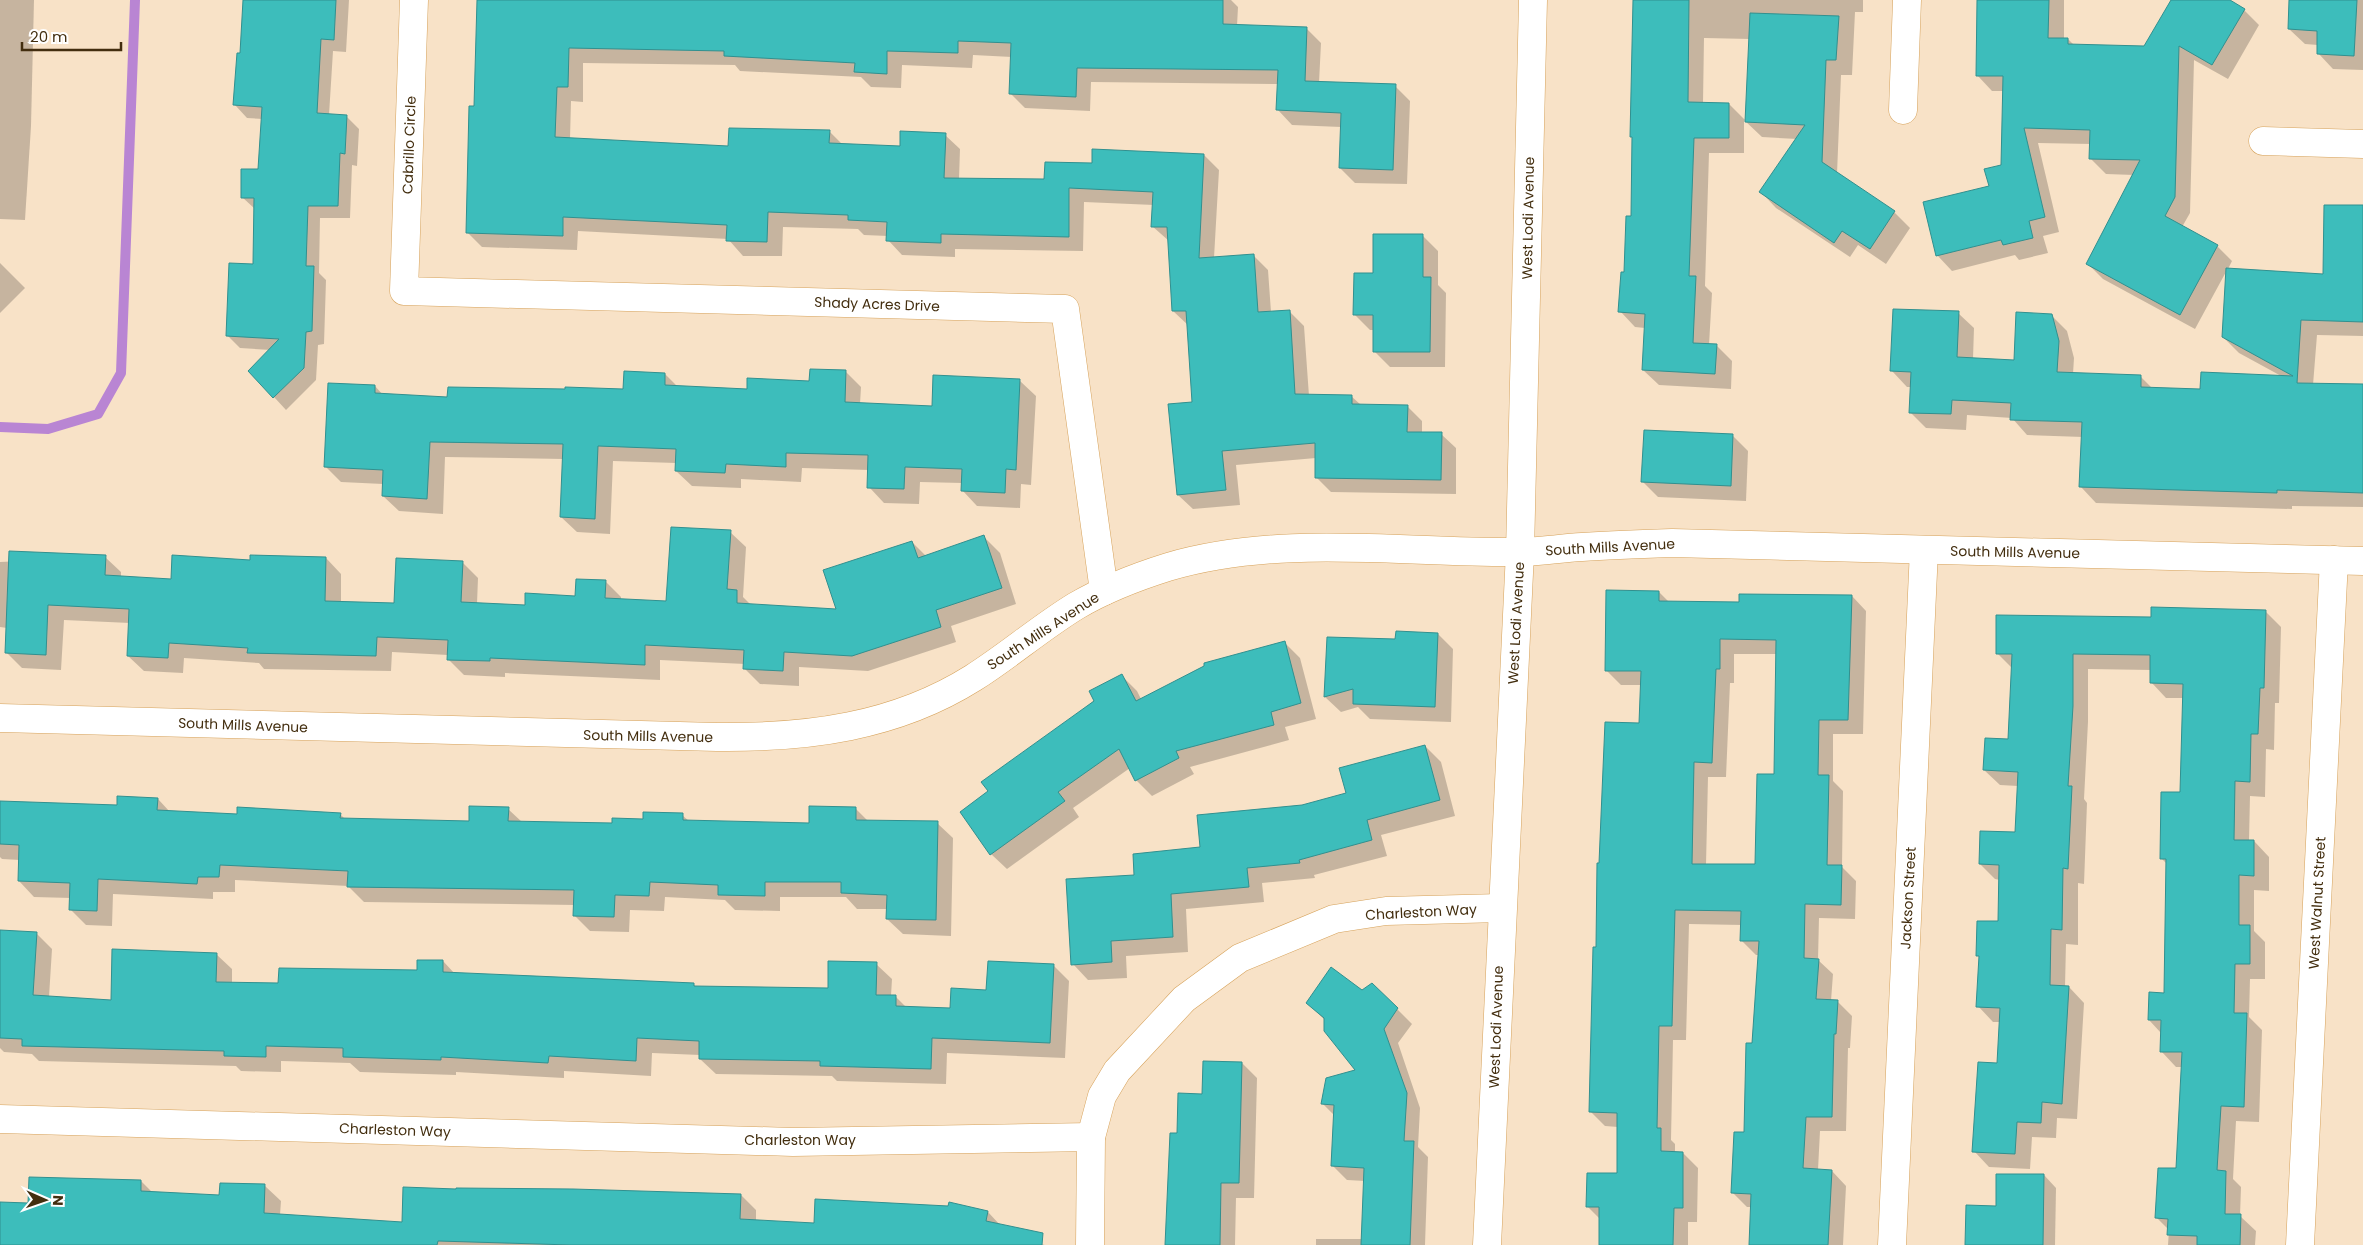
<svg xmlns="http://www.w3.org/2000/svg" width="2363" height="1245" viewBox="0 0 2363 1245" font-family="Poppins,sans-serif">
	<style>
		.shadow { fill: #0003; fill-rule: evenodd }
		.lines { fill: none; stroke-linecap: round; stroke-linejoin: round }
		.stream { stroke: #b985d3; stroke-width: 10 }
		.building { fill: #3dbdbb; stroke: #31908f; fill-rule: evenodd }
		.minor-casing { stroke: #d6a25a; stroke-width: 29 }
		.tertiary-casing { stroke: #d6a25a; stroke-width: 29 }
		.secondary-casing { stroke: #d6a25a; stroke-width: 29 }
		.minor { stroke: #fff; stroke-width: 28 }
		.tertiary { stroke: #fff; stroke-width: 28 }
		.secondary { stroke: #fff; stroke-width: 28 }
		.labels { text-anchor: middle; stroke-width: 4.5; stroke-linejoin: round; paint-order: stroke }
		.street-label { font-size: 14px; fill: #432e0f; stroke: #fff }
	</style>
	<rect width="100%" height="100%" fill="#f8e2c7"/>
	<g class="shadow">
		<polygon points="0,0 34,0 31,126 25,220 0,219"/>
		<polygon points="244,0 349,0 346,52 333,51 329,115 346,116 359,129 357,166 352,165 350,218 320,218 319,273 326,280 324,344 318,345 316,380 286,410 250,371 271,350 240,348 228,336 254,266 255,209 242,197 260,170 263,119 247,118 235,105 242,55"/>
		<polygon points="483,0 1231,0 1238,7 1237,26 1306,28 1321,43 1319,83 1395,86 1410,101 1407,184 1355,183 1340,168 1341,127 1292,125 1278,110 1278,84 1091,82 1090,111 1025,108 1010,93 1012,57 973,55 972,68 902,65 901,88 871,87 861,77 740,71 735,65 583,63 583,102 571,101 570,139 730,147 829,131 843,145 901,148 945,135 960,149 959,179 1046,180 1093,164 1204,155 1219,170 1214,258 1253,255 1268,270 1271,312 1289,311 1304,326 1309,396 1351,396 1361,405 1407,406 1422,421 1422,433 1441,434 1456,448 1456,494 1331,492 1316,477 1316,458 1236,465 1240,505 1193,509 1178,495 1194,403 1189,326 1173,311 1169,241 1152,226 1154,205 1084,202 1083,251 955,249 955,257 902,255 888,240 888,236 864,235 858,229 783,227 782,256 743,256 728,239 578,231 577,250 482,247 467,232"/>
		<path d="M1634 0H1863V12H1855L1852 75H1841L1837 174 1894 212 1910 228 1886 264 1858 245 1850 257 1776 208 1761 192 1797 139 1762 137 1744 120V153H1709L1705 286 1712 293 1709 345H1716L1732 361 1731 389 1659 385 1643 370 1645 328 1635 327 1620 311 1632 218ZM1704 38 1750 39 1746 121 1729 104 1703 103Z"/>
		<polygon points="1978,0 2064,0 2064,39 2068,39 2074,45 2145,47 2172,0 2227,0 2244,10 2259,25 2228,79 2194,60 2190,213 2182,227 2217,246 2232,261 2228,269 2324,276 2363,206 2363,336 2317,335 2313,385 2363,386 2363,507 2292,506 2292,509 2096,503 2081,487 2083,437 2027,435 2012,418 1967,415 1966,430 1926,428 1910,412 1911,387 1907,387 1892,371 1958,313 1974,328 1973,359 2015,361 2051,315 2067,331 2074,358 2073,374 2141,377 2152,388 2201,390 2283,377 2239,353 2223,337 2227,270 2195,329 2103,279 2087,263 2134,175 2106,174 2091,159 2091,144 2038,143 2059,232 2043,236 2048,253 2019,260 2015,255 1952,271 1937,255 1990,187 2002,166 2004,91 1992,91 1977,75"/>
		<polygon points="2291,0 2363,0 2363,70 2333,69 2318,53 2318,45 2305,44 2289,29"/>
		<polygon points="1423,236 1438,251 1438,285 1446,293 1445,367 1390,367 1374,351 1374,330 1370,330 1354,314 1374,274"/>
		<polygon points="0,263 25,288 0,313"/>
		<polygon points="845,371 861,387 860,404 933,407 1020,381 1036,396 1031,485 1021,484 1020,508 977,506 962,490 962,483 920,482 919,504 884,503 869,487 869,470 802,468 801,482 741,479 741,488 692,486 676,471 676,463 613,461 610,534 577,532 561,517 563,459 445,457 443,514 399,511 383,496 383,484 341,482 326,467 375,386 383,395 449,398 624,390 665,374 678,387 748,390 811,383"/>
		<polygon points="1733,436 1748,451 1746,501 1658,497 1642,481"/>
		<polygon points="730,532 746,547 743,597 751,605 838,611 912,542 926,556 984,537 1000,553 1016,604 951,626 956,642 868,671 799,667 799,686 760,684 744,668 745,664 660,660 660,680 505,673 505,677 464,675 448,659 448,655 392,652 391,671 264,669 259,663 184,658 183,673 144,671 128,656 130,623 64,620 61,670 22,668 6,652 7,628 0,627 0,562 105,557 121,572 121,577 172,580 251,561 326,558 341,574 341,603 395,605 462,562 478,578 477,604 526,606 576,597 605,581 621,597 621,600 668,602"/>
		<path d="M1659 592 1669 602 1740 603 1852 596 1866 611 1863 734H1833V781L1843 791 1842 867 1856 881 1855 919 1819 918 1818 960 1833 974 1831 1001H1837L1852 1016 1850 1048H1848L1846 1131H1820L1818 1170 1832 1171 1846 1186 1843 1245H1751L1752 1207H1747L1732 1192 1745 1134 1759 955H1756L1742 941V925L1689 924 1686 1040H1673L1671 1140 1675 1144V1153H1683L1698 1168 1697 1222H1688V1245H1600V1219L1587 1206 1618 1174V1127L1605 1126 1591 1112 1600 864 1641 724 1642 685H1621L1606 670ZM1734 654H1777L1775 775 1756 865H1706L1708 777H1726L1730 683H1734Z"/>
		<polygon points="2265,611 2281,627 2279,703 2275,703 2274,750 2266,749 2265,797 2250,796 2249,841 2254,841 2269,857 2269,891 2254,890 2254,931 2265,942 2265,979 2250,979 2249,1017 2262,1030 2259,1122 2236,1121 2233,1179 2241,1187 2240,1216 2256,1231 2255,1245 2168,1245 2169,1230 2157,1218 2177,1170 2182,1067 2176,1067 2161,1051 2161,1033 2149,1020 2166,994 2167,864 2161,858 2181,793 2184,698 2166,698 2151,682 2151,670 2088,669 2088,722 2084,799 2087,803 2084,884 2078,883 2078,945 2066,944 2065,987 2069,987 2084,1003 2077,1119 2057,1118 2056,1138 2032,1137 2030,1169 1989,1167 1974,1151 1998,1064 2000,1022 1993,1022 1978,1006 1980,958 1978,955 2000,922 2000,880 1995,879 1980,864 2016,834 2018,786 2000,785 1984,770 2009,741 2013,669 1997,653 2152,618"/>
		<polygon points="1438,634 1453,649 1451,722 1370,719 1358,707 1341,712 1325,697 1396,641"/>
		<polygon points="1285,643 1300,658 1316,719 1285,727 1289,740 1190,767 1194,774 1152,796 1136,780 1130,768 1073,808 1079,817 1007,869 991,854 990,791 1122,676 1137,691 1141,699"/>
		<polygon points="1425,746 1441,762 1455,816 1381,835 1387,856 1314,875 1315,878 1262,883 1264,902 1186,909 1188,952 1126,956 1127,978 1088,980 1073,964 1135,876 1302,806 1347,794"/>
		<polygon points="158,799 170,812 238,815 340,814 346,820 470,823 508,809 522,822 613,824 682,815 690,822 810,824 856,809 868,821 937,823 953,838 951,936 903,934 887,919 888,909 857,909 846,897 780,897 780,911 735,910 725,900 665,897 664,911 630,910 629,932 590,931 574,915 575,905 364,902 348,886 235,880 235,892 213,892 213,899 113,894 112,926 86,925 70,909 71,898 34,897 19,881 20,860 2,859 0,857 0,802 118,806"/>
		<polygon points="0,931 36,933 52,949 49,997 112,1001 216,954 232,969 232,983 280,984 419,971 443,961 455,974 693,984 696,987 829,990 876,964 892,979 891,996 896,997 907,1008 952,1009 987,992 1053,965 1069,981 1065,1058 947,1053 946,1084 837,1081 832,1076 716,1074 700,1059 700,1055 652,1053 651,1076 564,1071 564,1078 456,1072 456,1075 360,1072 350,1063 281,1061 281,1072 241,1071 236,1066 39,1061 32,1054 4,1052 0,1048"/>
		<polygon points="1372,984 1412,1024 1398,1043 1420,1108 1418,1147 1428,1157 1425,1245 1316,1245 1316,1239 1362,1239 1365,1181 1347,1180 1332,1165 1335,1116 1323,1104 1357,1071 1325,1020 1307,1003 1362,992"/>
		<polygon points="1242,1063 1257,1078 1254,1198 1236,1198 1235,1245 1166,1245 1178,1135 1203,1096"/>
		<polygon points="2044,1175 2056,1188 2055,1245 1966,1245 1997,1207"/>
		<polygon points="141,1181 153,1193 221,1196 265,1186 281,1201 280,1215 403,1223 457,1191 741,1195 756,1210 756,1221 815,1224 988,1212 1001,1226 1024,1240 1045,1245 0,1245 0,1204 29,1204"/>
	</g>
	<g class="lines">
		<polyline class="stream" points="0,427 48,429 98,414 121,373 135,0"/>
	</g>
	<g class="building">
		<polygon points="243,0 336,0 334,40 321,39 317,113 347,115 345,154 340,153 338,206 308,206 306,266 314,266 312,331 306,332 304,368 273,398 248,371 279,339 226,336 229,263 253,264 254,198 241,198 241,169 258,169 262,107 233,105 237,53 240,53"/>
		<polygon points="477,0 1223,0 1223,24 1307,27 1305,81 1396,84 1393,170 1339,168 1341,113 1276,110 1278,70 1077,68 1076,97 1009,94 1011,43 958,41 958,53 887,51 887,74 854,72 855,63 724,56 724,51 569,48 568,87 557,87 555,137 728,146 729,128 830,130 829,143 900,146 900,131 946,133 944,178 1044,179 1045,162 1092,163 1092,149 1204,154 1199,258 1254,254 1258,312 1290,310 1295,394 1352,395 1352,404 1408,405 1407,432 1442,432 1441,480 1315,478 1315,443 1222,451 1226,490 1177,495 1168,404 1192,402 1186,311 1172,311 1167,227 1151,227 1153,192 1069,188 1069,237 941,234 941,243 886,241 887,222 848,220 848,215 768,212 767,242 726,241 727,225 563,217 563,236 466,233 469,106 474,106"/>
		<polygon points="1633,0 1689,0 1688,102 1729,103 1729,138 1694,138 1689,276 1696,276 1693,343 1717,344 1715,374 1642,370 1645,314 1618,312 1621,272 1624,272 1626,216 1631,216 1632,137 1630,137"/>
		<polygon points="1977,0 2049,0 2048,38 2068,38 2068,44 2144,46 2171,0 2230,0 2245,9 2212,65 2179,46 2175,197 2165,216 2218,245 2180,315 2086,264 2140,160 2089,159 2090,130 2024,128 2045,217 2029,221 2033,238 2003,245 2001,240 1936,256 1923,202 1989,186 1984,169 2001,165 2003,76 1976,76"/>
		<polygon points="2289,0 2357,0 2354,56 2317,54 2317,31 2288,29"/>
		<polygon points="1750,13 1839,16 1836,60 1826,60 1822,162 1895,211 1870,249 1842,231 1834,243 1759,192 1805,125 1745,122"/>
		<polygon points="2324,205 2363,205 2363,322 2301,320 2297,383 2363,384 2363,493 2277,490 2277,493 2079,487 2082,422 2010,420 2011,403 1952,400 1951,414 1909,413 1911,372 1890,371 1893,309 1959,311 1957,357 2014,360 2016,312 2052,314 2059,341 2057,372 2141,375 2141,387 2200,389 2201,372 2293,376 2222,337 2226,268 2323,274"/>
		<polygon points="1373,234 1423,234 1423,277 1431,277 1430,352 1373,352 1373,315 1353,315 1354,273 1373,273"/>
		<polygon points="810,369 846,370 845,402 932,406 933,375 1020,379 1016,470 1006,469 1005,493 961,491 962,469 905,467 904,489 867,488 868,455 786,453 786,467 726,464 725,473 675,471 676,449 598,446 595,519 560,517 563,444 430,442 427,499 382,496 383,470 324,467 328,383 375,385 375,393 447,397 448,387 565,389 565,387 623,389 624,371 665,373 665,385 747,389 747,378 809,381"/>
		<polygon points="1644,430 1733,434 1731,486 1641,482"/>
		<polygon points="671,527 731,530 727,589 737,590 737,603 836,609 823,570 912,541 918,558 984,535 1002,588 936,610 941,627 852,656 784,652 783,671 743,669 744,650 645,645 645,665 490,658 490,661 447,660 448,640 377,637 376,656 247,653 248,648 169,643 168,658 127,656 129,609 48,605 46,655 5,653 9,551 106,555 105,575 171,579 172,555 250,560 250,555 326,557 325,601 394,603 396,558 463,561 461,602 525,605 525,593 575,596 576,579 606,580 605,598 666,601"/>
		<path d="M1606 590 1659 591V601L1739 602V594L1852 595 1848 720H1819L1818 775H1829L1827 865H1842L1841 905 1805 904 1804 958 1819 959 1816 999 1838 1000 1836 1034H1834L1832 1117H1806L1803 1168 1832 1170 1828 1245H1749L1751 1194 1731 1193 1734 1132H1744L1746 1043H1752L1759 941H1740L1741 911 1675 910 1672 1026H1659L1657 1128H1661V1151L1683 1152V1208H1674L1673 1245H1599V1207H1586L1587 1173H1617V1113L1589 1112 1593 947H1596L1597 863H1599L1605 722 1639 723 1641 671H1605ZM1720 639 1776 640 1774 774H1757L1755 864H1692L1694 762 1712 763 1716 669H1720Z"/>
		<polygon points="2151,607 2266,610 2264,688 2260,688 2258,734 2251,734 2250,782 2235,781 2234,840 2254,840 2254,876 2239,875 2239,925 2250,925 2250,964 2235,964 2234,1013 2247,1013 2244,1107 2221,1106 2217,1170 2226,1171 2225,1214 2241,1214 2240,1245 2197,1245 2197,1236 2167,1235 2168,1219 2155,1218 2158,1168 2176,1168 2182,1052 2160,1052 2161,1020 2148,1020 2149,992 2164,993 2166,859 2160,859 2161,792 2180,792 2183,684 2150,683 2150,655 2073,654 2073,706 2068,786 2072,786 2068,869 2063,868 2062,930 2051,929 2050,985 2069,986 2062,1104 2042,1102 2041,1123 2017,1122 2015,1154 1972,1152 1978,1062 1997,1063 2000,1008 1976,1007 1979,956 1976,956 1977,921 1998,921 1999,865 1979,864 1980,831 2015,832 2018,772 1983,770 1985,738 2008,739 2012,654 1996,654 1996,615 2151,617"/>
		<polygon points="1396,631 1438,633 1435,707 1353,704 1353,689 1324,697 1327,637 1395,639"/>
		<polygon points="1285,641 1301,703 1271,712 1274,725 1176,751 1179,758 1135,781 1119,749 1058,792 1065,801 990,855 960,812 988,791 981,782 1094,701 1089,691 1122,674 1136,701 1204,666 1204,663"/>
		<polygon points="1425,745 1440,800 1367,820 1372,840 1299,860 1300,863 1247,868 1249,887 1171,894 1173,937 1111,941 1112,962 1071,965 1066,879 1134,875 1133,854 1200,847 1197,815 1302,805 1346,793 1339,768"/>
		<polygon points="117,796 158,798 157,810 237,814 237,807 341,813 340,818 469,821 469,806 509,807 508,821 612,823 612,818 643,819 643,812 683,813 683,820 809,823 809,806 856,807 856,820 938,821 936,920 886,919 887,895 841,893 841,882 765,882 765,896 718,895 718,885 650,882 649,896 615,895 614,917 573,916 574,890 347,887 348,871 220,865 219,877 198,877 197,884 98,879 97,911 69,910 70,883 18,881 19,845 0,844 0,801 117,805"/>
		<polygon points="0,930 37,932 33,995 111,1000 112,949 217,953 216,982 278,983 279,968 417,970 417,960 443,960 443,972 694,983 694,986 828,988 828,961 877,962 876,995 896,995 896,1006 950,1008 951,988 986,990 988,961 1054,964 1050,1043 932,1038 931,1069 820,1066 820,1061 699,1059 699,1041 637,1038 636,1061 549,1056 548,1063 441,1057 441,1060 343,1057 343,1048 266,1046 266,1057 224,1056 224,1051 22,1046 22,1039 0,1038"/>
		<polygon points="1331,967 1362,990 1372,983 1398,1008 1384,1029 1407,1093 1404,1141 1414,1141 1410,1245 1361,1245 1364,1168 1331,1166 1334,1105 1321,1104 1326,1078 1355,1070 1324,1031 1324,1018 1306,1003"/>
		<polygon points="1203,1061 1242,1062 1239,1183 1221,1183 1220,1245 1165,1245 1170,1133 1177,1133 1178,1093 1202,1094"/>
		<polygon points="1996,1174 2044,1174 2043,1245 1965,1245 1966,1205 1996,1206"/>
		<polygon points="29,1177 141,1180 141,1191 219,1195 220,1183 265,1184 264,1213 402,1222 403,1187 456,1189 456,1188 573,1189 741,1194 740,1219 814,1223 815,1199 948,1206 949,1202 988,1211 986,1221 1043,1233 1042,1245 571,1245 438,1241 437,1245 0,1245 0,1202 28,1203"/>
	</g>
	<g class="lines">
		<g class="minor-casing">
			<g id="minor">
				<polyline points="414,0 404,291 1065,309 1104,591"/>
				<polyline points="1903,110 1907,0"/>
				<polyline points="2263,141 2363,144"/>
				<polyline points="0,1119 793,1142 1091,1137"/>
				<polyline points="1090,1245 1091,1137 1102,1096 1117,1071 1184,999 1240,958 1334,919 1386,911 1501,908"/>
				<polyline points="1892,1245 1924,550"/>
				<polyline points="2300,1245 2334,560"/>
			</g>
		</g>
		<g class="tertiary-casing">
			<path id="tertiary" d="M0 718 717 737C807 738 895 727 973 678 1008 656 1040 628 1076 606 1105 589 1136 577 1168 567 1280 534 1401 553 1517 552 1539 552 1561 548 1582 547 1612 545 1642 544 1672 543L2363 561"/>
		</g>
		<g class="secondary-casing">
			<polyline id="secondary" points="1487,1245 1520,552 1533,0"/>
		</g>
		<use href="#minor" class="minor"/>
		<use href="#tertiary" class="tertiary"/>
		<use href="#secondary" class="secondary"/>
	</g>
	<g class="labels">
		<g class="street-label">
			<text transform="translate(409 145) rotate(-88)" y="5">Cabrillo Circle</text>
			<text transform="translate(1528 218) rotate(-89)" y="5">West Lodi Avenue</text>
			<text transform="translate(877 304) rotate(2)" y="5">Shady Acres Drive</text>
			<text transform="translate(1610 547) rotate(-3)" y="5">South Mills Avenue</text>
			<text transform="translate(2015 552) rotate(1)" y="5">South Mills Avenue</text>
			<text transform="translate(1516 623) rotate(-87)" y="5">West Lodi Avenue</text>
			<text transform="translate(1043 631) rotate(-33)" y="5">South Mills Avenue</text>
			<text transform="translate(243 725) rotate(2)" y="5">South Mills Avenue</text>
			<text transform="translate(648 736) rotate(1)" y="5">South Mills Avenue</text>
			<text transform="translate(1908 898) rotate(-87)" y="5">Jackson Street</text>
			<text transform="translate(2317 903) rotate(-87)" y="5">West Walnut Street</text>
			<text transform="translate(1421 912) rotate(-3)" y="5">Charleston Way</text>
			<text transform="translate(1496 1027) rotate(-88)" y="5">West Lodi Avenue</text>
			<text transform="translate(395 1130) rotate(2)" y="5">Charleston Way</text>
			<text x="800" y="1145">Charleston Way</text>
		</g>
	</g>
	<g transform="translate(45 1200) rotate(92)" stroke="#ffffff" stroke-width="4" paint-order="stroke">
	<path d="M0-4L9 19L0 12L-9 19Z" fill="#432e0f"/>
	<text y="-8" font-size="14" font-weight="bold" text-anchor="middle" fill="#432e0f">N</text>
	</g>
	<path d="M22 42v8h99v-8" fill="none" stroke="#432e0f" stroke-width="2.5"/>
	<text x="30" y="42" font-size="15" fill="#432e0f" stroke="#ffffff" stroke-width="4" paint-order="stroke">20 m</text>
</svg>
